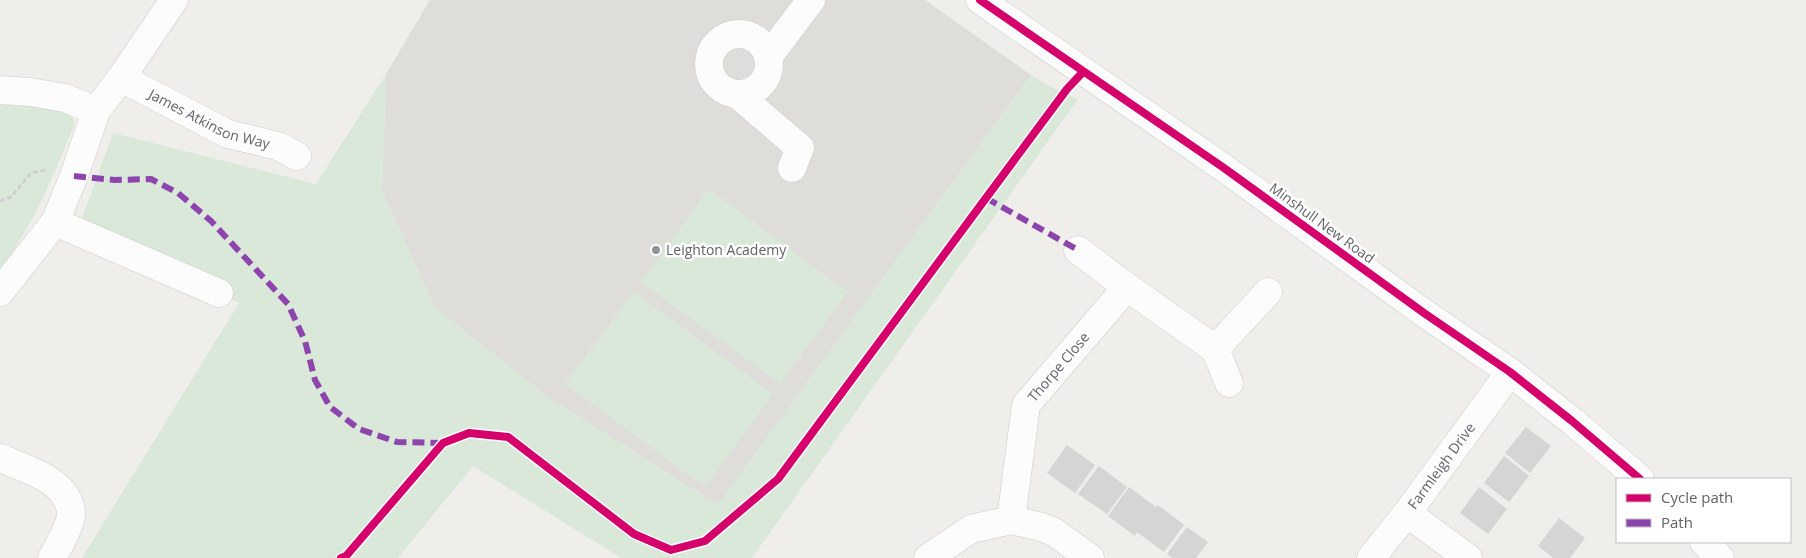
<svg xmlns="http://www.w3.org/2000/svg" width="1806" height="558" viewBox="0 0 1806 558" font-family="'Open Sans',sans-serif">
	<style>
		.education { fill: #dfddd9 }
		.green { fill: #dae8d9 }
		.building { fill: #d6d5d3 }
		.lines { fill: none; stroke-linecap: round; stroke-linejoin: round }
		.minor-casing { stroke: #cccccb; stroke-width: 29 }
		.path { stroke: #cdd0cf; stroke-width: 3; stroke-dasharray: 5 2.5; stroke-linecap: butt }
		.minor { stroke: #fdfcfc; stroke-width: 28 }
		.quiet { stroke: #8e44ad; stroke-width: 6; stroke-dasharray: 12 6; stroke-linecap: butt }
		.cycleway-casing { stroke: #fff; stroke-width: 11 }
		.cycleway { stroke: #d6006c; stroke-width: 8 }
		.poi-dot { fill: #929395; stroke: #fff; stroke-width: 2 }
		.labels { text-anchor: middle; stroke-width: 5; stroke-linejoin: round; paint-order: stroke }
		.street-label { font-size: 14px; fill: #606267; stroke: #fff }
		.poi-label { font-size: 14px; fill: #606267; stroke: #fff; text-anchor: start }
	</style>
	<rect width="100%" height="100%" fill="#efeeea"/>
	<polygon class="education" points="430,0 925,0 1031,75 718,505 546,396 435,308 382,191 386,74"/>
	<g class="green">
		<polygon points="386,74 382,191 435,308 546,396 718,505 1031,75 1049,86 1078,99 752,558 621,558 473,466 398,558 82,558 239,303 80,224 113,133 316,184"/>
		<path d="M0 100 70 112 75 124C54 173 34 226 0 269Z"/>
		<polygon points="709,189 848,292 780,384 641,282"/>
		<polygon points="634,292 773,394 705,487 565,384"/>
	</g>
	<g class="building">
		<polygon points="1526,427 1551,446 1530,473 1505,453"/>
		<polygon points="1067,445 1095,465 1075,493 1047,473"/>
		<polygon points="1504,456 1529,476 1509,502 1484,483"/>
		<polygon points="1099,466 1127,487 1107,514 1078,494"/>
		<polygon points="1129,487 1156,507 1158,505 1184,525 1164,552 1137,532 1135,536 1108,516"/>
		<polygon points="1479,487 1507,509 1488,534 1460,513"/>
		<polygon points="1559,518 1585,538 1570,558 1553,558 1538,546"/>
		<polygon points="1187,527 1208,542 1196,558 1172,558 1167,554"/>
	</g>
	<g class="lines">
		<g class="minor-casing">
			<g id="minor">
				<polyline points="980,0 1224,168 1424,313 1510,372 1572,421 1640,479"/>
				<circle cx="739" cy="64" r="30"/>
				<polyline points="768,57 811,0"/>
				<path id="s1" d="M121 78 228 134 278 146 297 156"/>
				<polyline points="0,90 30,92 65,98 96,111"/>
				<polyline points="737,94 800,148 792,168"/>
				<polyline points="55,222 219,293"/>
				<polyline points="1078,250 1127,287 1215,349 1268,292"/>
				<polyline points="0,292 55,222 74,176 96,111 121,78 174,0"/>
				<polyline points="1215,349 1229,383"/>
				<path d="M0 458C26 469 71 481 71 515 70 527 58 547 52 558"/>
				<polyline points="1407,513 1468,558"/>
				<path id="s2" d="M1011 520 1026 405 1127 287"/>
				<polyline points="1704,542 1720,558"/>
				<polyline points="928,558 971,529 1011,520 1042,527 1054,532 1090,558"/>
				<path id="s3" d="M1371 558 1407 513 1510 372"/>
			</g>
		</g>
		<polyline class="path" points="0,201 11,197 31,173 47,170"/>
		<use href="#minor" class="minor"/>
		<g class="quiet">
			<polyline points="74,176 115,180 151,179 178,193 211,221 288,304 305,341 315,380 330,407 359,429 397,442 443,443"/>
			<polyline points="986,198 1078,250"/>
		</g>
		<g class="cycleway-casing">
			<g id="cycleway">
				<polyline points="980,0 1224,168 1424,313 1510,372 1572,421 1640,479"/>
				<polyline points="341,558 346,556 443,443 469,433 508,437 634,534 671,550 705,541 778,479 986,198 1067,89 1083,72"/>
			</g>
		</g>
		<use href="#cycleway" class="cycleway"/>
	</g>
	<circle class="poi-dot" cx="656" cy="250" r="5"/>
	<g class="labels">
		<g class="street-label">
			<text dy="5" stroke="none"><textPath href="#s1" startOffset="98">James Atkinson Way</textPath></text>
			<text transform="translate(1322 223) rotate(36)" y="5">Minshull New Road</text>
			<text dy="5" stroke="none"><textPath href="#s2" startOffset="166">Thorpe Close</textPath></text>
			<text dy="5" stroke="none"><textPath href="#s3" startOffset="116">Farmleigh Drive</textPath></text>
		</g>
		<g class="poi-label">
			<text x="666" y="255">Leighton Academy</text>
		</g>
	</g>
	<rect x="1616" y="478" width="175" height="65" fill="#ffffff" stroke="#bfc0c2"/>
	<rect x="1626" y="494" width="25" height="8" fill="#d6006c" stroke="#bfc0c2"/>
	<text x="1661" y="503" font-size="15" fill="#606267">Cycle path</text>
	<rect x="1626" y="519" width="25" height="8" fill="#8e44ad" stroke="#bfc0c2"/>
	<text x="1661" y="528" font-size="15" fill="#606267">Path</text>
</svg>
